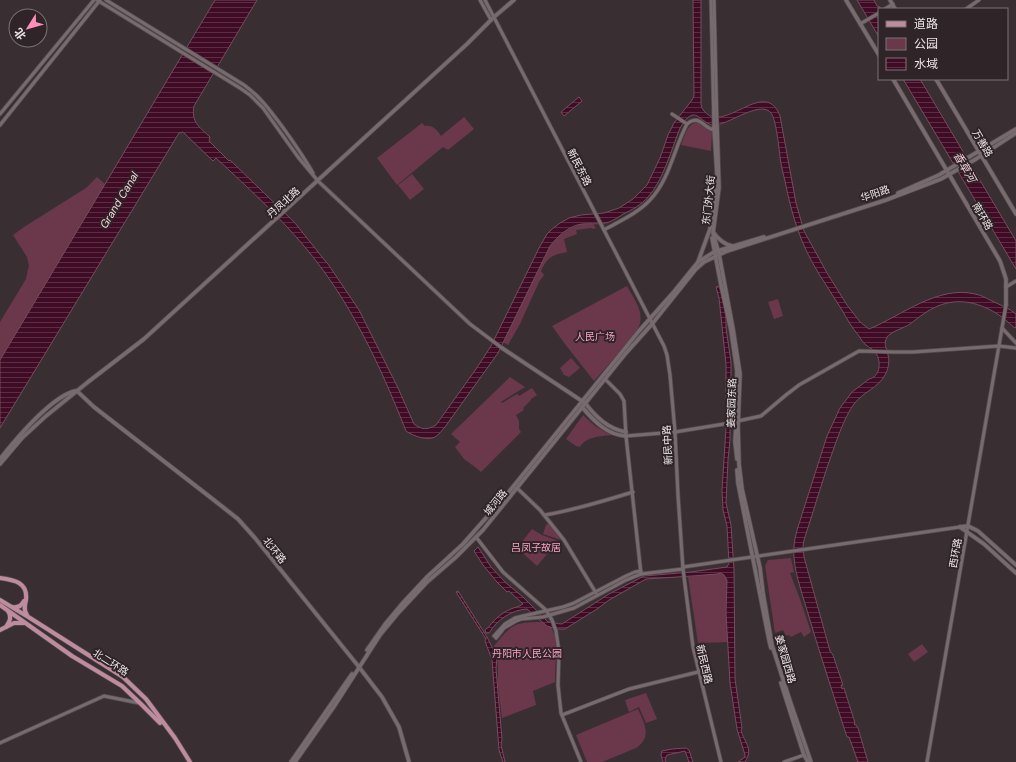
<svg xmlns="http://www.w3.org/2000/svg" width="1016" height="762" viewBox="0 0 1016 762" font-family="'DM Sans','Noto Sans SC',sans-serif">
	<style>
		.green { fill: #6a374b }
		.water { fill: url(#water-rules); stroke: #744c5e }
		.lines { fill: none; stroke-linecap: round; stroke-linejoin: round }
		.tertiary-casing { stroke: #554d4f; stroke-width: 4.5 }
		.secondary-casing { stroke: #554d4f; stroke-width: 5 }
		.primary-casing { stroke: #554d4f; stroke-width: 5.5 }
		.tertiary { stroke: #776b6f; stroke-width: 3 }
		.secondary { stroke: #776b6f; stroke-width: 3.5 }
		.primary { stroke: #be8c9e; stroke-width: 4 }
		.labels { text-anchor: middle; stroke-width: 4; stroke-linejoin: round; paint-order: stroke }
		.street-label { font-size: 10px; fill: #ece5e7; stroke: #2f2529 }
		.park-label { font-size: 10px; fill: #fba1c2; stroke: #2f2529 }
		.water-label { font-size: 11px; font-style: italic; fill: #f4ceda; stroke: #2f2529 }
	</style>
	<defs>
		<pattern id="water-rules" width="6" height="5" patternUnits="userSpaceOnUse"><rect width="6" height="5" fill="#400b24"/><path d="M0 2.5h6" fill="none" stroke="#5c2e44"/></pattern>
	</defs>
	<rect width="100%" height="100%" fill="#392f33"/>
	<g class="green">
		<path d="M464 117 474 129 448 150 443 147 397 185 377 158 422 123 425 126C433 125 437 130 441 136Z"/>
		<path d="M697 122 712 132 711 151 681 145C685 136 686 125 697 122Z"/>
		<polygon points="412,174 424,189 410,200 398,185"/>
		<polygon points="97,177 105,184 0,361 0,322 26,279 28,269 29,266 27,257 13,235 24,227 86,188"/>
		<path d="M582 224H593L596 228 593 229 591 228 576 230 577 234 564 239 567 252C553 255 548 256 541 271L544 275 539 282 520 324 508 345 503 342 550 246C560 234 567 229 582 224Z"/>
		<path d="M627 286C636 303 648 315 635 334L594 381 565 344 552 326Z"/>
		<polygon points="778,299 783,316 774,319 768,302"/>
		<polygon points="571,358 580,368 569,377 564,375 560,368"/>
		<polygon points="510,377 525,387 504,400 501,402 502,403 517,394 519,396 532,388 537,395 531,399 531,400 523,408 524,410 516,415 519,421 519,429 521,432 481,472 475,467 464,459 455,447 460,442 451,434"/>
		<path d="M583 415 595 426 607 433 612 435C601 436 585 437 580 447L576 446 566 439Z"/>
		<polygon points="549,523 561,540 543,534 546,525"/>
		<polygon points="532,529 542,535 558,541 537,566 517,548"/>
		<polygon points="791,558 794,572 790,573 800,599 811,632 804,637 801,632 791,637 789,635 786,636 783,630 775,633 765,566 768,560"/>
		<polygon points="721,573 724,575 727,580 726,613 728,642 698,643 688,577"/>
		<path d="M549 622 555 636 556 650 555 682 533 691 536 705 502 718 498 686V664L494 646C499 640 505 632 512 627 521 621 538 622 549 622Z"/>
		<polygon points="922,644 928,652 914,662 908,654"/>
		<polygon points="646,693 657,719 646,723 639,707 629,712 625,700"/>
		<path d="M638 709C644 723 653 737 636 748L602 762H587L576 735Z"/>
	</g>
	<g class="water">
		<path d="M215 0H257L194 106C191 122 199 127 210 137L209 141 229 161 230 160 295 223 326 262 328 264 359 310 398 388 414 424C422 430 427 430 436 425L476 369 491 346 540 246 547 234 551 230 560 223 569 218 581 215 604 213 619 208 633 199 647 185 660 158 668 135 674 123 692 100 694 96 693 0H701V105C702 109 703 110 706 113 708 115 711 117 714 117 736 120 767 82 780 116L796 203 804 231 827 273 847 305 860 322 869 329C901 316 938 285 975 294 981 295 986 298 992 301 1000 305 1009 308 1016 314V327L1015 328C1010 324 1004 318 999 315 981 303 959 297 938 306 928 310 919 317 910 324 904 328 890 332 887 337 883 345 887 348 888 355 890 361 888 370 885 375 878 388 863 392 854 404 846 415 841 429 836 442 824 474 815 507 804 540L803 546 804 557 830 651 833 655 843 685H841L842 689 844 688 855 723 854 724 855 725H856L858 728 868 762H858L849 737H847C834 697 821 657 809 617 804 599 795 575 794 557 793 547 795 537 798 527L827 436 840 408 852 392 869 379C880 377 881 363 877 355 874 349 871 349 866 345 863 343 861 339 859 336 852 328 847 319 842 310 834 298 827 286 819 274 800 243 792 216 785 181 783 173 781 165 780 157 779 148 776 119 771 113 762 101 734 120 723 123 721 124 717 125 714 125 699 124 696 101 680 128 672 148 663 181 648 197 641 205 632 210 623 214 619 217 614 220 609 222 601 225 591 223 582 224 568 226 558 236 550 246L498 353 445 427C442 430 439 435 435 437 427 441 413 436 406 431 380 365 350 300 304 246 277 214 246 186 216 158L213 161 183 132 179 133 0 428V360Z"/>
		<polygon points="857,0 874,0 877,6 880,7 881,9 879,9 879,37"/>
		<polygon points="903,79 920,79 1016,241 1016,269"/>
		<polygon points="579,97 582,101 564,116 561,112"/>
		<path d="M719 286 723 298 726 318V328L731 362V387L730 388V393H731L730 408V440L728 460 726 503 731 525 734 570 735 679 742 728 741 730C744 743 754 748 745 762H738L745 757V755L737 729 730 683 726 613 727 580 724 575 721 573 717 574 692 576 646 579 609 600 597 609 565 629H557L547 626 527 609C511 610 497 620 489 633H486L485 630 487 628H488C494 620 501 613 511 609 515 607 519 607 523 604L509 591 507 592 497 582 483 565 474 551 478 547 491 567 506 583 524 598 548 622C553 622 557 624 562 624L609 594 644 576 691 572 727 567 729 563 727 526 723 510 722 490 726 428V364L719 298 716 287Z"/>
		<polygon points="458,591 487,637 497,657 496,669 502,739 501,745 505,762 503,762 499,750 492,660 485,641 486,639 456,592"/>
		<polygon points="686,748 689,750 693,762 689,762 685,751 667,755 665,759 666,762 663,762 661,755 662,751 672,749"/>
	</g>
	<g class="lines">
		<g class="tertiary-casing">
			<g id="tertiary">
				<polyline points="97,0 240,88 250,95 263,108 298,157 318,181 470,324 502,348"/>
				<path d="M106 0 244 85C262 98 271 112 284 129 294 143 304 157 313 173"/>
				<polyline points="480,0 491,20"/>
				<polyline points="485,0 664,346 667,355 670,375 675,432 678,495 683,569 693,647 721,762"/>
				<polyline points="711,0 714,127"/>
				<polyline points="714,0 717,126"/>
				<polyline points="885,9 893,4"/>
				<polyline points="966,9 979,0"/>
				<polyline points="860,24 879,13"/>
				<polyline points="0,114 94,0"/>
				<path d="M672 114 687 124C700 113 703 129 715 130"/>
				<polyline points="0,125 100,0"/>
				<path d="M604 230C620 221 638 213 650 200 670 179 674 148 687 124"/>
				<polyline points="1006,287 1016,281"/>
				<polyline points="1002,328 1016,343"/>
				<polyline points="605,379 620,394 624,401 626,436 641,574"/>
				<polyline points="626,436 675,432 724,424 761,416 786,395 799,385 859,351 893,352 913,352 999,346 1016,348"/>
				<polyline points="517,488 540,510 564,540 596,593"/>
				<path d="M545 515C575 510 604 501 633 492"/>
				<polyline points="476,537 503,572 546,610 552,620 556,631 559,652 558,685 561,713 581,762"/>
				<polyline points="683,567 960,527"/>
				<polyline points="494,636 505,624 515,618 523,616 563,607 574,603 626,576 635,572 641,571"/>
				<polyline points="496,638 504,628 516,621 521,619 543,617 574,608 626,580 641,574 683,569"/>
				<polyline points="562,715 629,689 698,672"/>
				<polyline points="0,743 104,696 139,703"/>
				<polyline points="784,762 804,755"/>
				<polyline points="927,762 1006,305"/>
			</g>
		</g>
		<g class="secondary-casing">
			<g id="secondary">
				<polyline points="846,0 879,55"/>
				<polyline points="890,0 895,9"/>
				<polyline points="893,79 1000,261 1006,279 1006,305"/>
				<polyline points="936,79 1016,214"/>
				<polyline points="717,126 719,188 713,233 719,254 733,329 740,374 738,426 739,464 742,489 760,568 763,593 772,645 790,701 811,762"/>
				<polyline points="898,193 939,175 1016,129"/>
				<path d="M713 232C718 239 723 244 732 246"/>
				<polyline points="712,238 721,285 731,330 737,371 736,411"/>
				<polyline points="698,262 714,252 764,237"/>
				<path d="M502 348 585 403C596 417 608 429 626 432"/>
				<polyline points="77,391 94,407 210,497 238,519 255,538 359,667 382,697 399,727 409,762"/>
				<path d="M582 407C594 421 607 435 626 436"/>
				<polyline points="736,426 735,441 737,459"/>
				<path d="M0 459C16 439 51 397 75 391"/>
				<polyline points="0,464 22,438 46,416 88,382 144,339 467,44 494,17 514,0"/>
				<polyline points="737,470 738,483 769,640 771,648"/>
				<polyline points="960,527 984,544 1016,573"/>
				<polyline points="960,527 968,526 978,531 1016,565"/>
				<polyline points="367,650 386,623 401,605 428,576 463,544 508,493 575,410 639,331 672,294 698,262 710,229 715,199 717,174 714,127"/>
				<polyline points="781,683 804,755 808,762"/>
				<polyline points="291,762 352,674"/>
				<polyline points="295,762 335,705 380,635 399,612 427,582 456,557 483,530 626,353 652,324 696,269 704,262 727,251 886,200 941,179 976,159 1016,133"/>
			</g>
		</g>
		<g class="primary-casing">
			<g id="primary">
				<path d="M0 578C14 580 28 582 26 600 25 605 23 610 27 615"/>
				<polyline points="0,600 30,618 123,677 146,699 175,738 190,762"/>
				<polyline points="0,605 72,656 122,686 141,704 160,723"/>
				<path d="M12 607C17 608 21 607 24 601"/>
				<path d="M6 627C10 621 12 617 8 611"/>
				<polyline points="0,630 14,623 24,623"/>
			</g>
		</g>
		<use href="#tertiary" class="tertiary"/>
		<use href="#secondary" class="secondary"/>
		<use href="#primary" class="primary"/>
	</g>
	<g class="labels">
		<g class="street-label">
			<text transform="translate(983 143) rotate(60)" y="4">万善路</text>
			<text transform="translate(580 167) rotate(63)" y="4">新民东路</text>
			<text transform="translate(875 193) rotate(-19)" y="4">华阳路</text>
			<text transform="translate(708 200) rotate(-84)" y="4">东门外大街</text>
			<text transform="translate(283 202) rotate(-42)" y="4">丹凤北路</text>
			<text transform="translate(983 216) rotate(60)" y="4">南环路</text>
			<text transform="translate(731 403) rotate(-88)" y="4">姜家园东路</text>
			<text transform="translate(667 445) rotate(-93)" y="4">新民中路</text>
			<text transform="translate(495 502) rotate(-51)" y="4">城河路</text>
			<text transform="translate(275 550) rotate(51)" y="4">北环路</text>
			<text transform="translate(955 553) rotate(-80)" y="4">西环路</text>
			<text transform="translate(786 659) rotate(74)" y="4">姜家园西路</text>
			<text transform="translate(111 662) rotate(33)" y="4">北二环路</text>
			<text transform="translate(705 664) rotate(77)" y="4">新民西路</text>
		</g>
		<g class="park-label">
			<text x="595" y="340">人民广场</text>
			<text x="536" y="551">吕凤子故居</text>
			<text x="527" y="657">丹阳市人民公园</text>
		</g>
		<g class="water-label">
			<text transform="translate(965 167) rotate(60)" y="4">香草河</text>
			<text transform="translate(119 200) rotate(-59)" y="4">Grand Canal</text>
		</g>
	</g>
	<rect x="878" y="8" width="130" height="72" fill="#2f2529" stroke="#7b7275"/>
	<rect x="886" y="21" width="20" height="6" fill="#be8c9e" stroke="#7b7275"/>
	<text x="914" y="28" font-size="12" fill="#ece5e7">道路</text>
	<rect x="886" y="38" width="20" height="12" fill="#6a374b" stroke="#7b7275"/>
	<text x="914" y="48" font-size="12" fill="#ece5e7">公园</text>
	<rect x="886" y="58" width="20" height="12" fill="url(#water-rules)" stroke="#7b7275"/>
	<text x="914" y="68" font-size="12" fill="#ece5e7">水域</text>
	<g transform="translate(28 28) rotate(233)"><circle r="19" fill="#2f2529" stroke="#7b7275"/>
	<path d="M0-3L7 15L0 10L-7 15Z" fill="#ff8eba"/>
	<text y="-6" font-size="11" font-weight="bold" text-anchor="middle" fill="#ece5e7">北</text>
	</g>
</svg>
